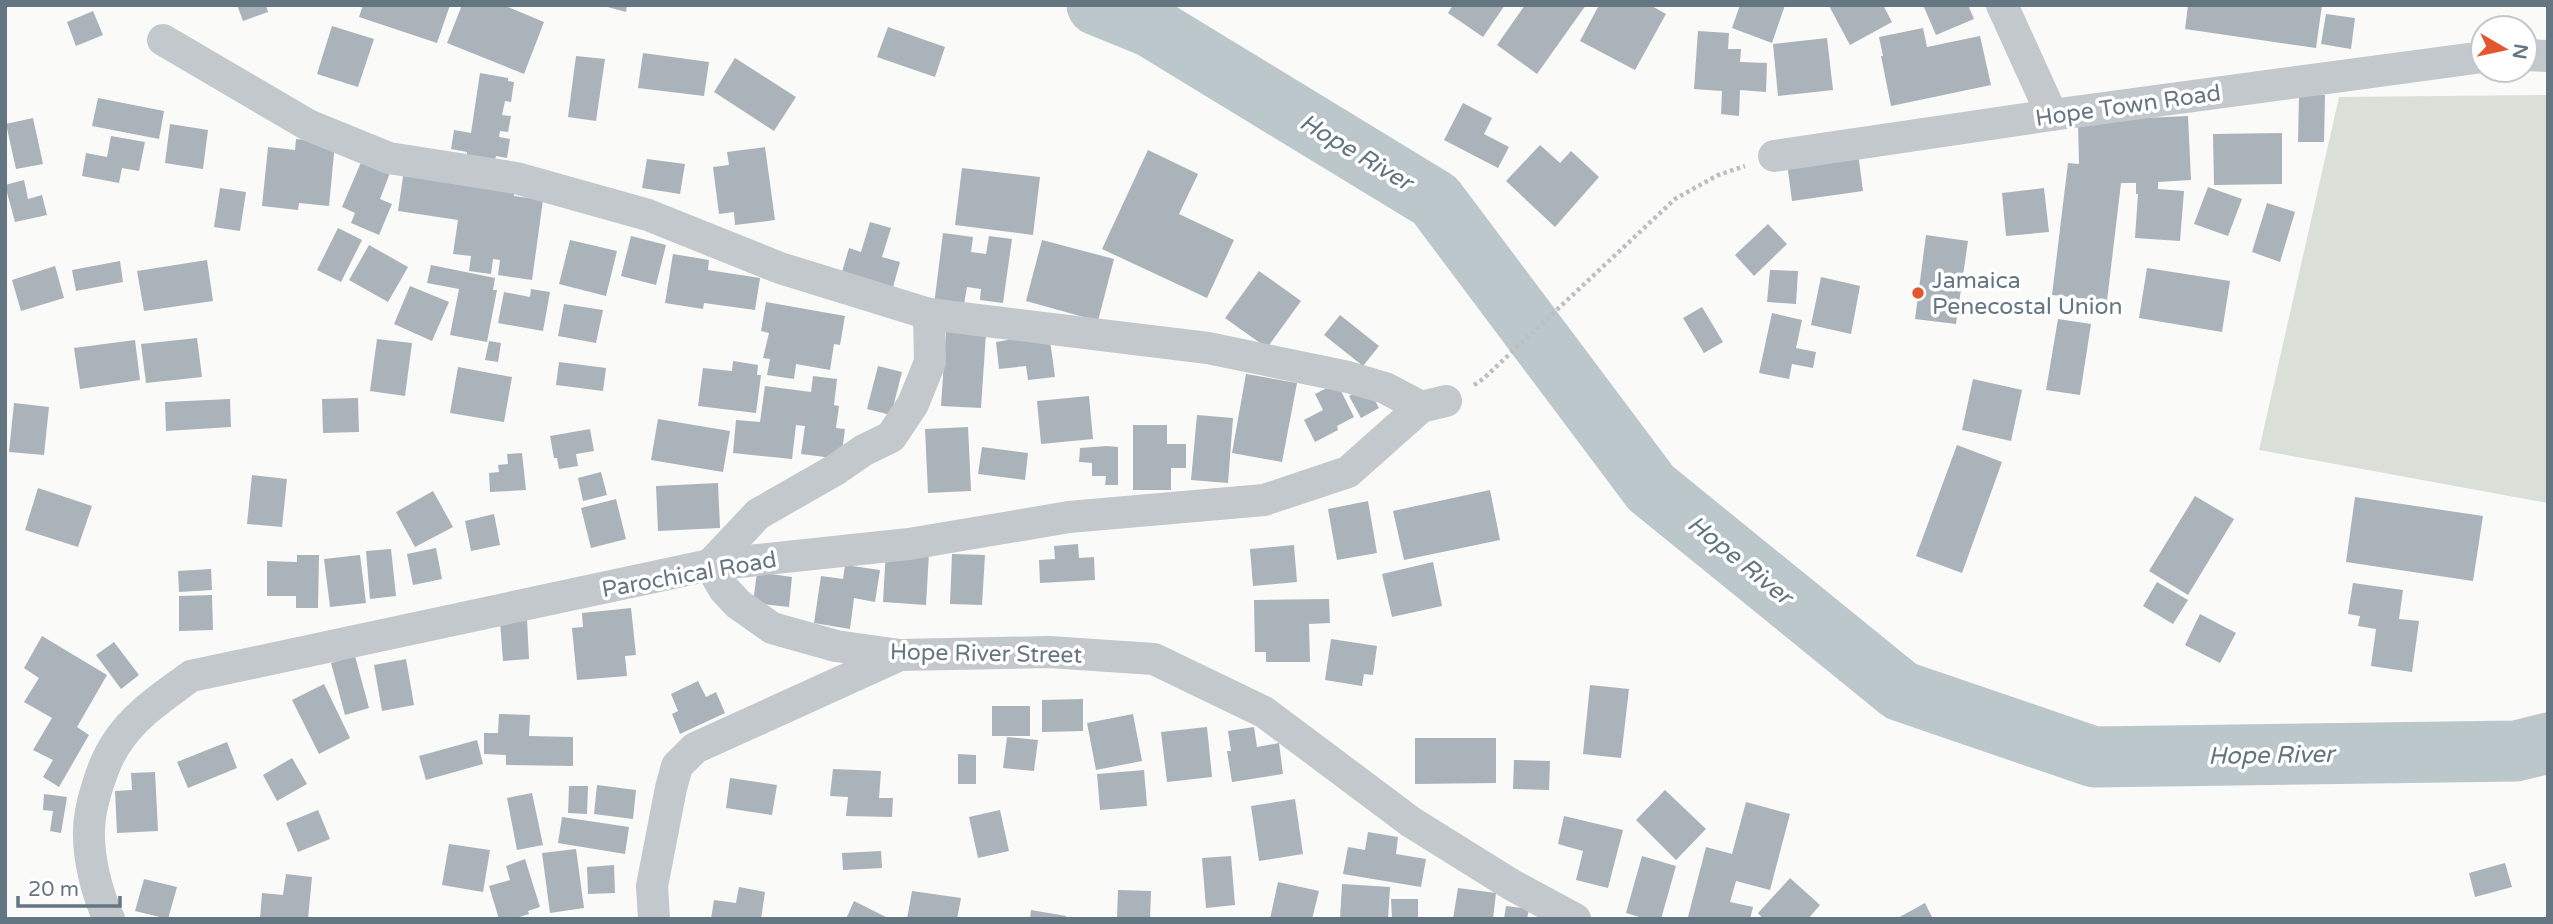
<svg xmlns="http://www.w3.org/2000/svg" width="2553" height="924" viewBox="0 0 2553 924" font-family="'Varela Round',sans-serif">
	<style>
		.green { fill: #dadfd7 }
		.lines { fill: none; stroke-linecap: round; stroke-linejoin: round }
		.river { stroke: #bbc7cb; stroke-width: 61 }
		.building { fill: #aab3b9 }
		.path { stroke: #bbbfc2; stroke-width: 4.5; stroke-dasharray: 3.5 3.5; stroke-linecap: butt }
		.street { stroke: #c3c8cc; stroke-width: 32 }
		.poi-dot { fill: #e4572e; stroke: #fff; stroke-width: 2.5 }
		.labels { text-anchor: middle; stroke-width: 7; stroke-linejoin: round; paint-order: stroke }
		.street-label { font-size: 23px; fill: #657683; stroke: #fff }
		.poi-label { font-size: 23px; fill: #657683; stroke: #fff; text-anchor: start }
		.water-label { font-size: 24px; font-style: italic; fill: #60757c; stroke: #fff }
	</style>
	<rect width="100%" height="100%" fill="#fafaf8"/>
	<polygon class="green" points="2548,95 2548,503 2259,450 2339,97"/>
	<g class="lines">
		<polyline class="river" points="1097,5 1151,27 1435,200 1651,488 1901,691 2094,757 2516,751 2548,743"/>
	</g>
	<g class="building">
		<polygon points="237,5 266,5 268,12 243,21"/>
		<polygon points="363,5 450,5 437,43 359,17"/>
		<polygon points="462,5 503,5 544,22 524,74 447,43"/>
		<polygon points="600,5 627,5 626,12"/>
		<polygon points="1453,5 1505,5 1483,37 1448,13"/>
		<polygon points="1525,5 1586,5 1537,74 1497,45"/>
		<polygon points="1599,5 1650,5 1666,14 1635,70 1580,41"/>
		<polygon points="1740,5 1785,5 1772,43 1732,28"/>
		<polygon points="1832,5 1883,5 1892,22 1850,45 1829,6"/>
		<polygon points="1923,5 1968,5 1974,19 1936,35"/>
		<polygon points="2188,5 2322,5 2316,48 2185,29"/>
		<polygon points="93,11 103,35 76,46 67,22"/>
		<polygon points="2326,14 2355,18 2351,49 2321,44"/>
		<polygon points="332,26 374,39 358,87 317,74"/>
		<polygon points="888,27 945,47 935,77 877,57"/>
		<polygon points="1923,28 1927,47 1980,36 1991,85 1891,106 1881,56 1883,56 1879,37"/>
		<polygon points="1698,31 1729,33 1728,49 1741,49 1740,62 1767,63 1766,92 1740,90 1739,116 1721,114 1722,91 1694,89"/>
		<polygon points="1827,38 1833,90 1778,96 1773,44"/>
		<polygon points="643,53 709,62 704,96 638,88"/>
		<polygon points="576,56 605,59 596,121 568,117"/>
		<polygon points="735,58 796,97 774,131 714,92"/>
		<polygon points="480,73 508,78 508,81 514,82 511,102 505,101 502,115 511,116 508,132 500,131 499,137 510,139 507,158 496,156 495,160 467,156 467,152 451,149 454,130 471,133"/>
		<polygon points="2299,94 2325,95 2324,142 2298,142"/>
		<polygon points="98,98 164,111 159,139 92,126"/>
		<polygon points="1463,103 1492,118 1484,134 1509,147 1498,168 1444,140"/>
		<polygon points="2188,116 2191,180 2158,182 2158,189 2184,191 2180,241 2135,238 2138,194 2136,194 2136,183 2121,183 2107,301 2052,295 2068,163 2079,164 2078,121"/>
		<polygon points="33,118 43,164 16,169 6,124"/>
		<polygon points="170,124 208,130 203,169 165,163"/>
		<polygon points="2282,133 2282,184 2214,185 2213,134"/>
		<polygon points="111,136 145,142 139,171 122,168 119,183 82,176 86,153 107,157"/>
		<polygon points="296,139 335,143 329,206 299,203 298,210 262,206 268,147 295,150"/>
		<polygon points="1540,145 1560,163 1571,151 1599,177 1555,227 1506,181"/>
		<polygon points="765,147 775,220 735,225 734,212 719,214 713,167 729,165 727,152"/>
		<polygon points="1148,150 1198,174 1179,214 1234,240 1207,298 1102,249"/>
		<polygon points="365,153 393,165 380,199 392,204 379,235 351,223 355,213 342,207"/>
		<polygon points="1858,153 1863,191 1792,201 1787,163"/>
		<polygon points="647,159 685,164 680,194 642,188"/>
		<polygon points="962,168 1040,177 1033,235 955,225"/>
		<polygon points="404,170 514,190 514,196 543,200 532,280 498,275 500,260 493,259 491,274 469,271 471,256 453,254 458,220 398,211"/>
		<polygon points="24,180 28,199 42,195 47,215 15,222 5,185"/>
		<polygon points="2208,187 2242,199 2228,236 2194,224"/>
		<polygon points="220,188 246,192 240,231 214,227"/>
		<polygon points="2044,188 2049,232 2006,236 2002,193"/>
		<polygon points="2267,203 2295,212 2280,262 2252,252"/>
		<polygon points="870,222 891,228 882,257 900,262 891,294 840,279 849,248 861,252"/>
		<polygon points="1768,224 1787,244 1754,276 1735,255"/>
		<polygon points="338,228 362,240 341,282 317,270"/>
		<polygon points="943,233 973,237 971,252 986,254 989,236 1012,239 1003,303 980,300 981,289 967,287 963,310 934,305"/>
		<polygon points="1926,235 1968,241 1956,324 1915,319"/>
		<polygon points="631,236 666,245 656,285 621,276"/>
		<polygon points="570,240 617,251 606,296 559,284"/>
		<polygon points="1042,240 1114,259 1098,321 1026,301"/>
		<polygon points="369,245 408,267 388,302 349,280"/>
		<polygon points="673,254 709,260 708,270 760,278 755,310 704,303 703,309 665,303"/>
		<polygon points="207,260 213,301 144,311 137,271"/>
		<polygon points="120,261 123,282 76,291 72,270"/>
		<polygon points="431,265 495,278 493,290 497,290 487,342 450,335 459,289 427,283"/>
		<polygon points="55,266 64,298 21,311 12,280"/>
		<polygon points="2147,268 2230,281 2222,332 2139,318"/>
		<polygon points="1770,270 1798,271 1796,304 1767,302"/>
		<polygon points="1259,271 1301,301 1267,348 1225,318"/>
		<polygon points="1821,277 1860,286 1851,334 1811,325"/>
		<polygon points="410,286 449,302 432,341 394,324"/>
		<polygon points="531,289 550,292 543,331 498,323 504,292 530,297"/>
		<polygon points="766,302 845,316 840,345 834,344 830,370 796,364 794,379 767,375 770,359 763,358 769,333 761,331"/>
		<polygon points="564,304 603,310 596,343 558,336"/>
		<polygon points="1702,307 1723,342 1704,353 1683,318"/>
		<polygon points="1772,313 1802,320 1796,348 1816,352 1813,368 1792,364 1789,379 1759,373"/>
		<polygon points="1340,315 1379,346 1363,366 1324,335"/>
		<polygon points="2058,319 2091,324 2080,395 2046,390"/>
		<polygon points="946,331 986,333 981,408 941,406"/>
		<polygon points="1049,333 1055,377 1028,380 1026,366 999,369 996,342"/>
		<polygon points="197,338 202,377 146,383 141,344"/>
		<polygon points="377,339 412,343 405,396 370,391"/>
		<polygon points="135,340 140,380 80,389 74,348"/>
		<polygon points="489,341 501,343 498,362 485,360"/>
		<polygon points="733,361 758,365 757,375 761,375 756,413 698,406 703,368 732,371"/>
		<polygon points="559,362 606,368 603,391 556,385"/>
		<polygon points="878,366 902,372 891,415 867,409"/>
		<polygon points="458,367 512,377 504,422 450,413"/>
		<polygon points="1246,374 1297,383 1282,462 1232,453"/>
		<polygon points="813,376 837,379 834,405 839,406 836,428 845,429 841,459 801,454 805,426 796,425 792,459 733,453 736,420 760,422 765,386 811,392"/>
		<polygon points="1973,379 2022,390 2011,441 1962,430"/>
		<polygon points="1337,383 1354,417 1337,426 1338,430 1315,442 1304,420 1323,410 1315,394"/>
		<polygon points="1367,386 1379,408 1361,418 1349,396"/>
		<polygon points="1089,396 1093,439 1041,444 1037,401"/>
		<polygon points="358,398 359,432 323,433 322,399"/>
		<polygon points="230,399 231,427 166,431 165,402"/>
		<polygon points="14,403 49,407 44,455 9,452"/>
		<polygon points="1197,415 1233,418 1228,483 1191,480"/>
		<polygon points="658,419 730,431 723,472 651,460"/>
		<polygon points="1133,425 1167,425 1167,444 1186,444 1186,468 1171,468 1171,490 1133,490"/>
		<polygon points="968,427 971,491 928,493 925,429"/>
		<polygon points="590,429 594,451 576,454 578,466 559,469 557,458 554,458 550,436"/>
		<polygon points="1957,445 2002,462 1962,573 1916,556"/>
		<polygon points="1107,446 1118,447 1118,485 1105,485 1106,476 1092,476 1092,463 1079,462 1080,448"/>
		<polygon points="982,447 1028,453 1025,480 978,474"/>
		<polygon points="522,453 526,490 490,492 489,473 499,472 498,465 508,464 507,454"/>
		<polygon points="601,472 607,495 583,501 578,478"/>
		<polygon points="252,475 287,479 282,527 247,524"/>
		<polygon points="718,483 720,528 658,531 656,486"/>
		<polygon points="38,488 92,506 78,547 25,530"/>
		<polygon points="1490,490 1500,540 1404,560 1393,511"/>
		<polygon points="433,491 453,527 415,547 396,512"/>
		<polygon points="2195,496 2234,519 2188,595 2149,571"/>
		<polygon points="2355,497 2483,516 2473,581 2346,562"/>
		<polygon points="616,499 626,539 591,548 581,508"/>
		<polygon points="1368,501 1377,553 1337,560 1328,509"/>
		<polygon points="494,514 500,545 471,551 465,521"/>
		<polygon points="1078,544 1079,558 1094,557 1095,580 1040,583 1039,560 1055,559 1054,546"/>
		<polygon points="1294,545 1297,582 1253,586 1250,549"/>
		<polygon points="436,548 442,579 413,585 407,554"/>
		<polygon points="391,549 396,596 370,599 366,551"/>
		<polygon points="886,550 929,553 926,605 883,602"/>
		<polygon points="952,554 985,555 982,605 950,604"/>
		<polygon points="297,555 319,555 318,608 296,608 296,596 267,596 267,561 297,562"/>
		<polygon points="360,555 366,603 330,607 324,559"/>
		<polygon points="1433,562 1442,606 1392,617 1382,574"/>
		<polygon points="845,565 880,570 875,602 854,598 850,629 814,623 821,576 843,579"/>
		<polygon points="211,569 212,590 179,592 178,571"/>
		<polygon points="757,572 792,577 789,607 753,603"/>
		<polygon points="2157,582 2188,600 2173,624 2143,606"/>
		<polygon points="2353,583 2403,590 2399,619 2419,621 2412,672 2371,666 2376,629 2358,626 2360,616 2348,614"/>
		<polygon points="212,595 213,630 179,631 179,596"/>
		<polygon points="1329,599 1330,623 1309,624 1310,662 1266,662 1266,652 1255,652 1254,600"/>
		<polygon points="631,608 636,655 625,656 627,676 577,680 572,628 583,627 582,613"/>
		<polygon points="2200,614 2236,633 2220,663 2185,645"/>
		<polygon points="527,619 529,659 503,661 500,621"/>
		<polygon points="42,636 107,675 77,727 89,735 59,787 43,777 53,760 33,750 52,718 24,702 39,678 24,668"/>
		<polygon points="1331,639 1377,646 1373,675 1364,674 1362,686 1325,680"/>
		<polygon points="114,642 139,675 121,689 96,655"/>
		<polygon points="355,656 369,708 345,715 331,663"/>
		<polygon points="406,659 414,705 382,711 374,665"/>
		<polygon points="698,681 706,697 716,692 725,713 680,734 672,714 678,711 671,694"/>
		<polygon points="324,684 350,738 319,754 292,700"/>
		<polygon points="1590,685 1629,689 1621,758 1583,754"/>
		<polygon points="1083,699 1083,731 1042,732 1042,700"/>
		<rect x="992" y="706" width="38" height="30"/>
		<polygon points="499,714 530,715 529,736 573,737 573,766 506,765 506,755 484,754 484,733 498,733"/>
		<polygon points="1133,714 1142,761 1096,770 1087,723"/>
		<polygon points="1207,727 1212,777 1167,782 1161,732"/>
		<polygon points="1254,727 1257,747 1279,743 1283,774 1232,782 1227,751 1231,751 1228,731"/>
		<polygon points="1007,737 1038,740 1034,771 1003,768"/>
		<polygon points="1415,738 1496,738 1496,783 1415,784"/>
		<polygon points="477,740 483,764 426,780 419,756"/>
		<polygon points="227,742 237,768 188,788 177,762"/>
		<polygon points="958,754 976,755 976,784 958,784"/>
		<polygon points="292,758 307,784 277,801 263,775"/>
		<polygon points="1514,760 1550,761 1549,790 1513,789"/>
		<polygon points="833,769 881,771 879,798 893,798 892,817 846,816 848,797 830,796"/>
		<polygon points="1144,770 1147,806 1100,810 1097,774"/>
		<polygon points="155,772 158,831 117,833 115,791 132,790 131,773"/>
		<polygon points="730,778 777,785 772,815 726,808"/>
		<polygon points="597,785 636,790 633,819 594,814"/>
		<polygon points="569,786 588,786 587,814 568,813"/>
		<polygon points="1665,790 1706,829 1676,860 1636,820"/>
		<polygon points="532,793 543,845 517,850 507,798"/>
		<polygon points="44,794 67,797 61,833 50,831 53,811 43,810"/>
		<polygon points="1295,799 1303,854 1259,861 1251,806"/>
		<polygon points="1746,802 1790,814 1770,890 1736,881 1730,902 1753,907 1750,919 1688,917 1706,847 1732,854"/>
		<polygon points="318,810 330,839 298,852 286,823"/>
		<polygon points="1000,810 1009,851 978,858 969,817"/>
		<polygon points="1564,816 1623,830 1608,888 1576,880 1583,851 1558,844"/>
		<polygon points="562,817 629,827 625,854 558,843"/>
		<polygon points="1368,832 1398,837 1396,854 1426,859 1421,887 1343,874 1348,847 1365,850"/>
		<polygon points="449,844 490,850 483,892 442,885"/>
		<polygon points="576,849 584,908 550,913 542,853"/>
		<polygon points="881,851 882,868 843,870 842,853"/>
		<polygon points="1231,856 1235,905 1206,908 1202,858"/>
		<polygon points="1642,856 1676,866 1661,919 1646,919 1626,913"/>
		<polygon points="525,859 540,907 528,911 529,914 513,919 499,919 489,886 510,880 506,866"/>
		<polygon points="2505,863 2512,887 2475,897 2469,873"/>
		<polygon points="614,865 615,893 588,894 587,867"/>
		<polygon points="286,874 312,877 308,919 260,919 262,893 283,895"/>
		<polygon points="1790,878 1820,905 1808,919 1763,919 1758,913"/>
		<polygon points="144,879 177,887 168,919 135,911"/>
		<polygon points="1278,882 1319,891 1312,919 1270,919"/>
		<polygon points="1342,884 1390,887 1388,919 1340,919"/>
		<polygon points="739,887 765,892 761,919 711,919 714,900 736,903"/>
		<polygon points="1458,888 1496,893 1493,919 1453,919"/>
		<polygon points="1118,890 1151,891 1150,919 1117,918"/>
		<polygon points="912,891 961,898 957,919 907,919"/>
		<polygon points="1391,899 1418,899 1418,919 1392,919"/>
		<polygon points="854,901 890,919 846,919"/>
		<polygon points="1925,903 1933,919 1896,919"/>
		<polygon points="1506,906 1529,909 1527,919 1504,919"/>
		<polygon points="1031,910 1066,916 1065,919 1030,919"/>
	</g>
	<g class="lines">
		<polyline class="path" points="1474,385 1483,379 1675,199 1718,175 1745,166"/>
		<g class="street">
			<polyline points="2002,5 2052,115"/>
			<polyline points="163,40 308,125 389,158 516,178 648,215 780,268 929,314 1208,348 1348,377 1385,388 1421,407"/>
			<polyline points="2525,55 2548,56"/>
			<polyline points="1774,156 2052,115 2483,57"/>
			<polyline points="929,314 930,362 913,404 891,437 864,450 835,470 758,514 710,565 724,589 738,604 772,628 836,646 900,655 1049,652 1154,659 1264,712 1411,822 1512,885 1575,919"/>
			<path d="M109 919C97 894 88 858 89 830 89 807 103 763 116 744 134 715 164 696 191 676L710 565 909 544 1069 517 1264 500 1348 472 1421 407 1446 401"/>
			<polyline points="654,919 652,886 671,788 677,766 695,748 900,655"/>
		</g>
	</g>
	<circle class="poi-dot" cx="1918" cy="293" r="7"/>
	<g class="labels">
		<g class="street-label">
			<text transform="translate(2128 105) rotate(-8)" y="8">Hope Town Road</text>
			<text transform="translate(689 574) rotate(-10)" y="8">Parochical Road</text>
			<text transform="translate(986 653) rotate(1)" y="8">Hope River Street</text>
		</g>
		<g class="poi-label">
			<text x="1932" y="288">Jamaica<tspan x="1932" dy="26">Penecostal Union</tspan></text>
		</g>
		<g class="water-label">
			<text transform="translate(1356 152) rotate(31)" y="8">Hope River</text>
			<text transform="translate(1740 560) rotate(39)" y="8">Hope River</text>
			<text transform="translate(2271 755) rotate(-1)" y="8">Hope River</text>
		</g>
	</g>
	<rect width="2553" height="924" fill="none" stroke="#657683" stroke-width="14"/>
	<g transform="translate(2504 49) rotate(99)"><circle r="33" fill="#ffffff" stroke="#c1c8cd" stroke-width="2"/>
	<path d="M0-5L12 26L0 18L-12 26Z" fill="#e4572e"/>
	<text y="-10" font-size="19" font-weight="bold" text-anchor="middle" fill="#657683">N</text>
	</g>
	<path d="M18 896v10h102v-10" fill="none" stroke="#657683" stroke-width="3.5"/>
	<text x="28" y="896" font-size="21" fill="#657683" stroke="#ffffff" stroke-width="5" paint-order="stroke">20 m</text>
</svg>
